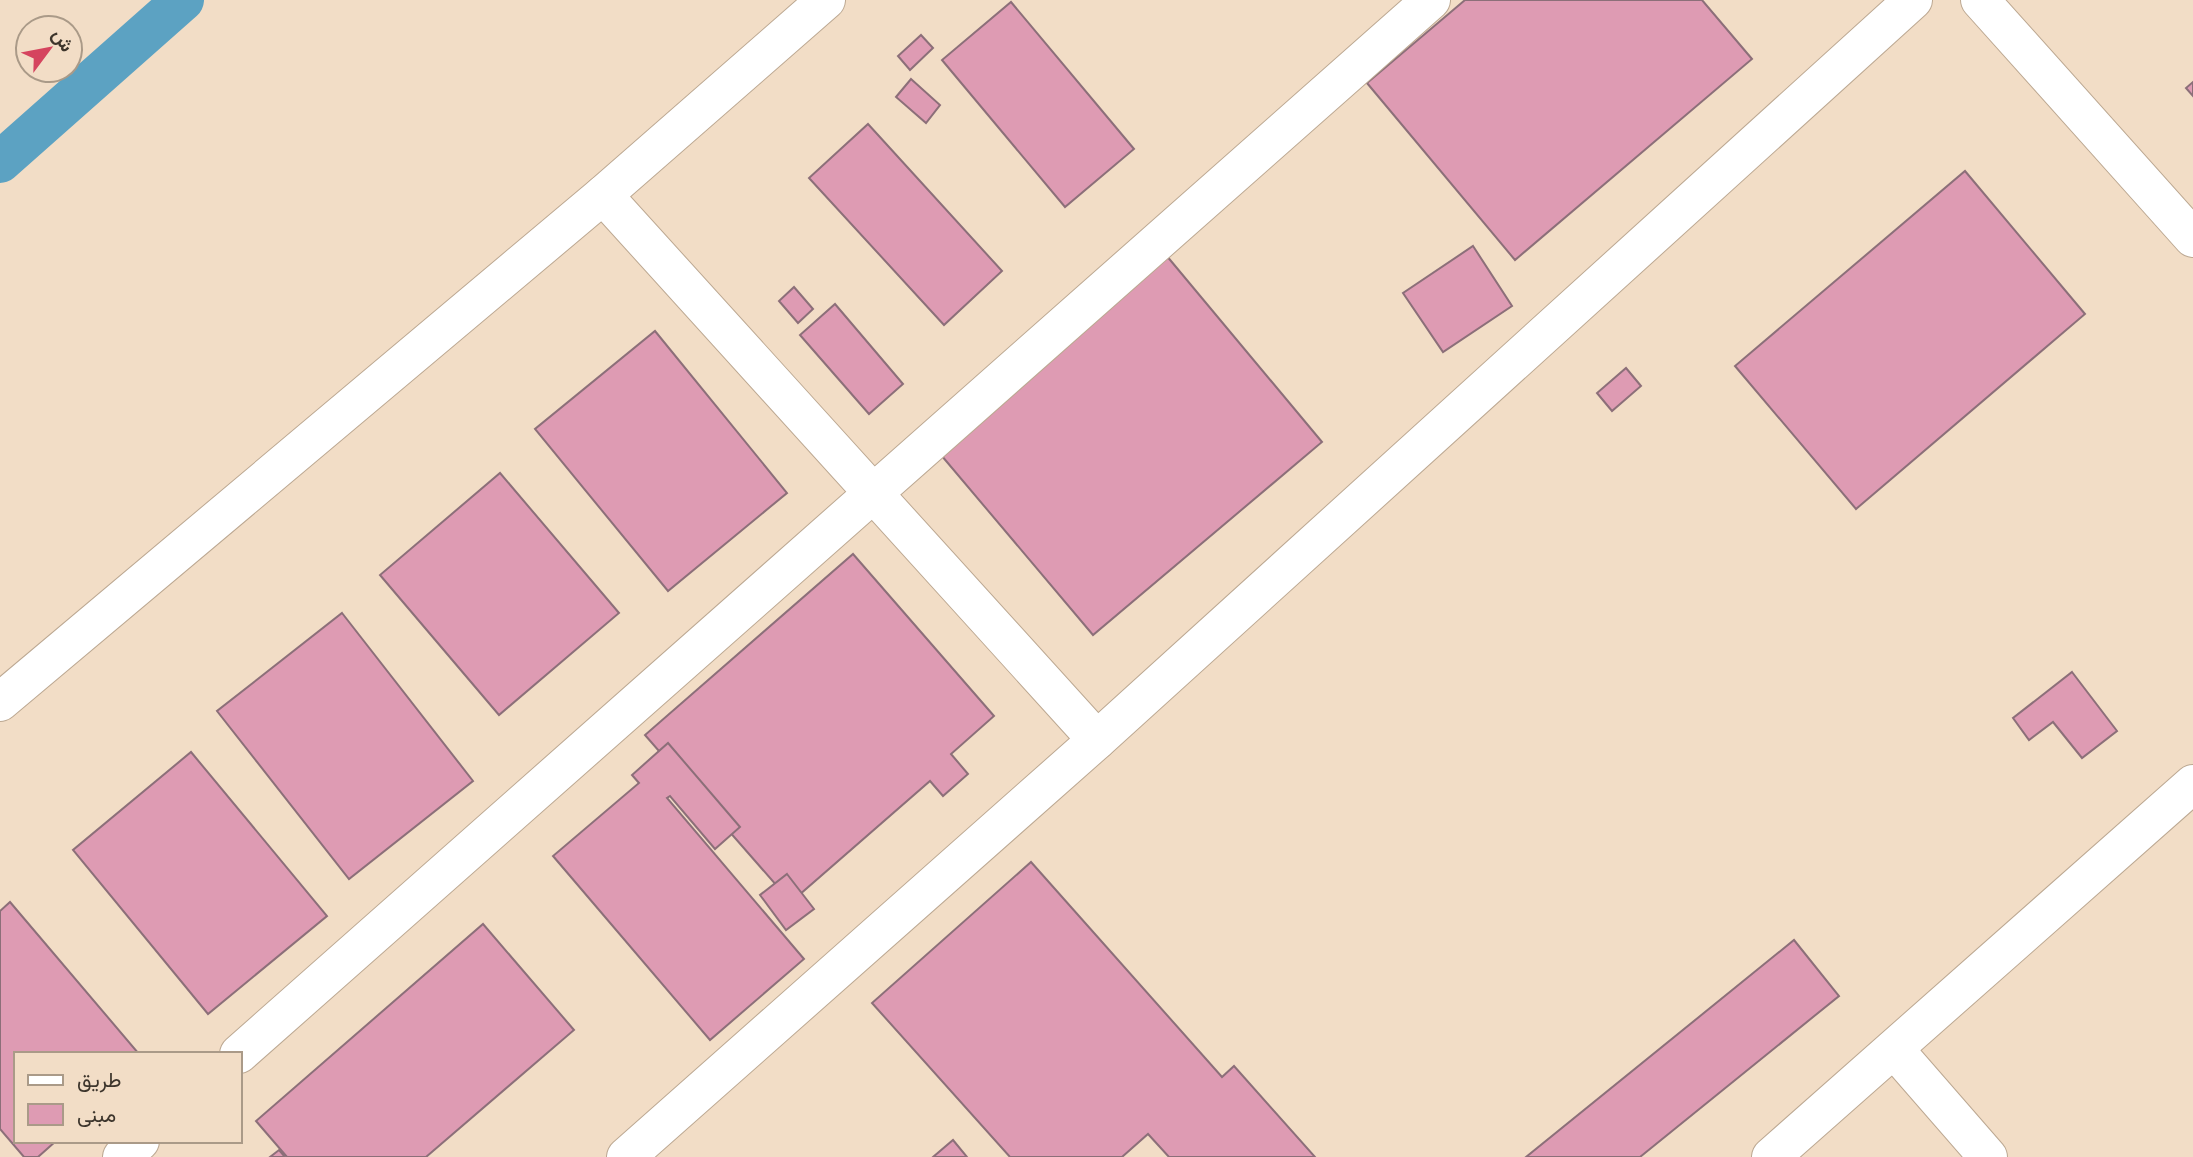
<svg xmlns="http://www.w3.org/2000/svg" width="2193" height="1157" viewBox="0 0 2193 1157" font-family="Mulish,Vazirmatn,sans-serif">
	<style>
		.lines { fill: none; stroke-linecap: round; stroke-linejoin: round }
		.canal { stroke: #5ca2c2; stroke-width: 42 }
		.building { fill: #de9bb3; stroke: #8c6f79; stroke-width: 2 }
		.minor-casing { stroke: #bca892; stroke-width: 40 }
		.minor { stroke: #fff; stroke-width: 38 }
	</style>
	<rect width="100%" height="100%" fill="#f2ddc6"/>
	<g class="lines">
		<polyline class="canal" points="0,162 183,0"/>
	</g>
	<g class="building">
		<polygon points="1465,0 1702,0 1752,59 1515,260 1367,83"/>
		<polygon points="1011,2 1134,149 1065,207 942,60"/>
		<polygon points="921,35 933,48 910,70 898,56"/>
		<polygon points="911,79 940,105 926,123 896,97"/>
		<polygon points="2193,82 2193,96 2186,88"/>
		<polygon points="868,124 1002,271 944,325 809,178"/>
		<polygon points="1965,171 2085,314 1856,509 1735,366"/>
		<polygon points="1473,246 1512,306 1443,352 1403,293"/>
		<polygon points="1166,255 1322,442 1093,635 936,449"/>
		<polygon points="794,287 813,309 798,323 779,301"/>
		<polygon points="835,304 903,384 869,414 800,335"/>
		<polygon points="655,331 787,493 668,591 535,429"/>
		<polygon points="1626,368 1641,386 1612,411 1597,393"/>
		<polygon points="500,473 619,613 499,715 380,575"/>
		<polygon points="853,554 994,716 951,754 968,774 943,796 930,781 791,902 645,735"/>
		<polygon points="342,613 473,781 349,879 217,711"/>
		<polygon points="2072,672 2117,731 2082,758 2053,722 2029,740 2013,718"/>
		<polygon points="668,743 740,827 715,849 670,796 667,798 804,959 710,1040 553,856 639,783 632,775"/>
		<polygon points="191,752 327,916 208,1014 73,850"/>
		<polygon points="1031,862 1222,1077 1234,1066 1315,1157 1169,1157 1148,1134 1122,1157 1010,1157 872,1003"/>
		<polygon points="787,874 814,909 786,930 760,895"/>
		<polygon points="10,902 139,1054 16,1054 16,1141 56,1141 38,1157 24,1157 0,1129 0,911"/>
		<polygon points="483,924 574,1030 426,1157 287,1157 256,1121"/>
		<polygon points="1794,940 1839,996 1640,1157 1526,1157"/>
		<polygon points="953,1140 967,1157 933,1157"/>
		<polygon points="279,1150 285,1157 270,1157"/>
	</g>
	<g class="lines">
		<g class="minor-casing">
			<g id="minor">
				<polyline points="1980,0 2193,238"/>
				<polyline points="603,195 1097,740"/>
				<polyline points="0,702 603,195 826,0"/>
				<polyline points="1894,1049 1988,1157"/>
				<polyline points="239,1054 1431,0"/>
				<polyline points="122,1157 140,1141"/>
				<polyline points="626,1157 1097,740 1913,0"/>
				<polyline points="1771,1157 2193,784"/>
			</g>
		</g>
		<use href="#minor" class="minor"/>
	</g>
	<rect x="14" y="1052" width="228" height="91" fill="#f2ddc6" stroke="#aa9a88" stroke-width="2"/>
	<rect x="28" y="1075" width="35" height="10" fill="#ffffff" stroke="#aa9a88" stroke-width="2"/>
	<text x="77" y="1087" font-size="21" fill="#3d352c">طريق</text>
	<rect x="28" y="1104" width="35" height="21" fill="#de9bb3" stroke="#aa9a88" stroke-width="2"/>
	<text x="77" y="1122" font-size="21" fill="#3d352c">مبنى</text>
	<g transform="translate(49 49) rotate(58)"><circle r="33" fill="#f2ddc6" stroke="#aa9a88" stroke-width="2"/>
	<path d="M0-5L12 26L0 18L-12 26Z" fill="#d5445e"/>
	<text y="-10" font-size="19" font-weight="bold" text-anchor="middle" fill="#3d352c">ش</text>
	</g>
</svg>
